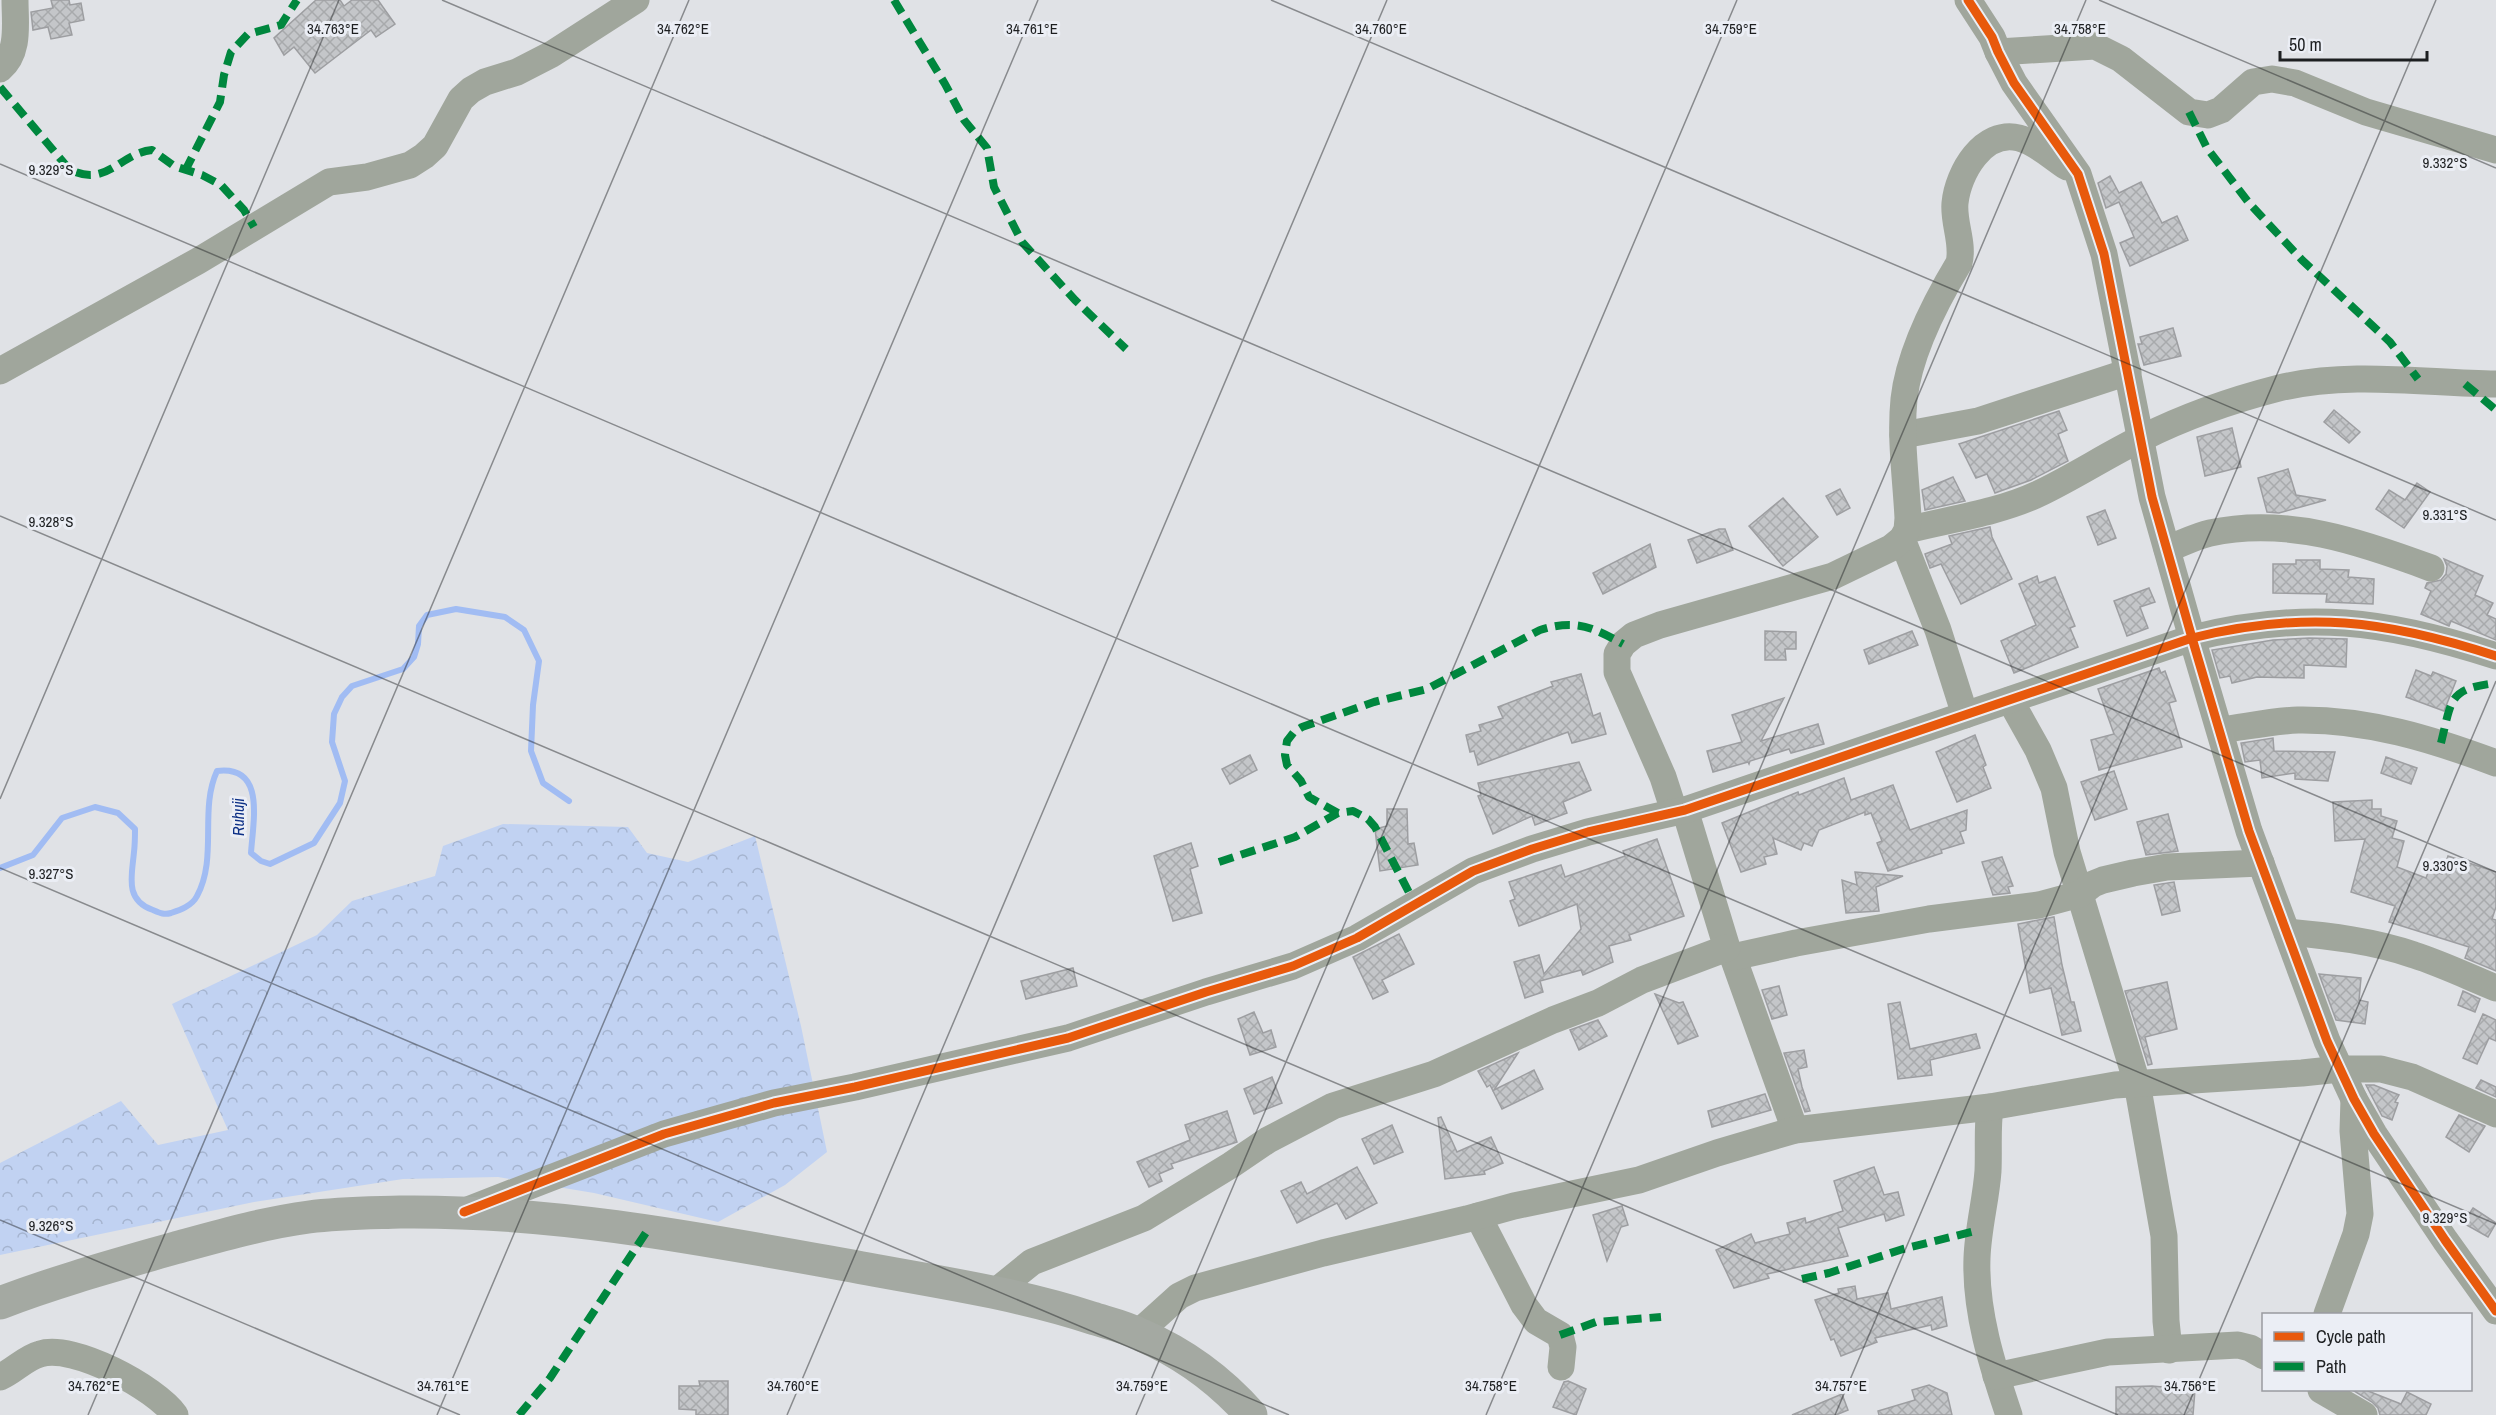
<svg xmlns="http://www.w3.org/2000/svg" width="2496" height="1415" viewBox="0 0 2496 1415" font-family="'Archivo Narrow',sans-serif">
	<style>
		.forest { fill: url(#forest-crowns) }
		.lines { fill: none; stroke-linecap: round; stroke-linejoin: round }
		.stream { stroke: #a1bcf3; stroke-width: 6 }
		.building { fill: url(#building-cross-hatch); stroke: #9d9ea1; stroke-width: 1.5 }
		.minor { stroke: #a0a69c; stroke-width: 27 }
		.major { stroke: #a4a9a2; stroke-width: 33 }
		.quiet { stroke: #00873e; stroke-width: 8; stroke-dasharray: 15 8; stroke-linecap: butt }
		.cycleway-casing { stroke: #ebeef5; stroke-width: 13 }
		.cycleway { stroke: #e8590c; stroke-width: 9 }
		.ticks { fill: none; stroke: #1d1f21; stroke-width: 1.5; stroke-opacity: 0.45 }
		.labels { text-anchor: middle; stroke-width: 6; stroke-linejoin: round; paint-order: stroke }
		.water-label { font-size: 16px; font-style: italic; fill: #0d3086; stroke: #ebeef5 }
		.ticks-label { font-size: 15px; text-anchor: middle; fill: #1d1f21; stroke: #ebeef5; stroke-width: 6; stroke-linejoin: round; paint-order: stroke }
	</style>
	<defs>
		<pattern id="forest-crowns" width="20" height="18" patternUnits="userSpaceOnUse" patternTransform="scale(1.5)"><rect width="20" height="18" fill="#c1d2f2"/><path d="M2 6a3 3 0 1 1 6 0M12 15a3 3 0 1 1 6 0" fill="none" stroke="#a5b4cf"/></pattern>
		<pattern id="building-cross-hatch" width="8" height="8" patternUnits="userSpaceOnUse" patternTransform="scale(1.5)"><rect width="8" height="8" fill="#c4c6c9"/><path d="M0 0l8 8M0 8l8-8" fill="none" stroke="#a8aaac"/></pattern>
	</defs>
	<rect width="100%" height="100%" fill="#e0e2e6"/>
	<polygon class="forest" points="503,824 628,827 647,853 688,862 755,836 801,1026 827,1152 785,1185 718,1222 594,1193 498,1177 403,1179 254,1202 0,1255 0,1163 121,1101 158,1145 228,1130 172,1004 317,935 352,901 435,876 443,846"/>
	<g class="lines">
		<path class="stream" d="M0 868 33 855 62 818 95 807 118 813 135 829C135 837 135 844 134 852 132 875 124 900 153 910 160 913 164 915 171 913 180 910 192 906 197 896 218 857 199 810 217 771 266 765 253 821 251 853L261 861 270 864 314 843 340 803 345 781 332 742 334 714 342 697 352 686 403 669 414 657 418 644 419 626 427 615 456 609 505 617 524 630 539 661 533 705 531 751 543 783 569 801"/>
	</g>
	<g class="building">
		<polygon points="51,0 69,0 70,5 81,3 84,20 69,23 72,35 51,39 48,27 33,30 31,12 53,8"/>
		<polygon points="316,0 340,0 344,6 352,0 378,0 395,24 376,37 371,30 315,73 294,47 284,55 274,38"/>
		<polygon points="2110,176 2119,193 2141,182 2162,223 2177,216 2188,240 2130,266 2120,243 2134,237 2119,202 2106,208 2098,183"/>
		<polygon points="2173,328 2181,356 2144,365 2138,344 2142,344 2140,337"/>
		<polygon points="2334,410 2360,432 2349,443 2324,422"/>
		<polygon points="2059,411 2067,430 2058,434 2068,461 2031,480 1995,493 1987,474 1976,478 1959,444"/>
		<polygon points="2232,428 2241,467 2205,476 2197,437"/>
		<polygon points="2288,469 2296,495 2326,500 2279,513 2267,512 2258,478"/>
		<polygon points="1953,477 1965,501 1925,510 1922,490"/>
		<polygon points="2417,483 2430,492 2404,528 2376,509 2389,490 2405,500"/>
		<polygon points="1840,489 1850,508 1837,515 1826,496"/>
		<polygon points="1783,498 1818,537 1783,566 1749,526"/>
		<polygon points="2105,510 2116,538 2098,545 2087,517"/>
		<polygon points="1990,527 1992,537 2012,579 1961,604 1941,564 1930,568 1925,554 1952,544 1949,536"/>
		<polygon points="1719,529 1725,529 1733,550 1697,563 1688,540"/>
		<polygon points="1650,544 1656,567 1603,594 1593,573"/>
		<polygon points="2444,559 2483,576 2475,595 2493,603 2487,615 2496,619 2496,640 2451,621 2449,626 2421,614 2431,591 2425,588 2427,583 2441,580 2446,574 2447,566"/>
		<polygon points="2296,560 2320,560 2320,569 2349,570 2348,577 2374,579 2373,604 2326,602 2327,594 2273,593 2273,564 2296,564"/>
		<polygon points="2037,576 2039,583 2055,577 2075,626 2070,628 2078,647 2014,673 2001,641 2036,625 2019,584"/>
		<polygon points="2149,588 2155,602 2140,607 2148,628 2127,636 2114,601"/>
		<polygon points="1765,631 1796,632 1796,649 1785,649 1786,660 1765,660"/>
		<polygon points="1912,631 1918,645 1869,664 1864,650"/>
		<polygon points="2309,638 2347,639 2346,667 2304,665 2304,678 2257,677 2232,683 2230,676 2220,678 2212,650 2273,640"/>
		<polygon points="2159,668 2161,673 2165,671 2176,701 2169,703 2182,747 2099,770 2091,740 2114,734 2098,689"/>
		<polygon points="2416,670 2431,676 2433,672 2456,681 2444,711 2406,697"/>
		<polygon points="1581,674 1593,716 1600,713 1606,734 1572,743 1568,732 1478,765 1474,751 1470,752 1466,735 1481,731 1479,725 1503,718 1498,707 1553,686 1551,682"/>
		<polygon points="1784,698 1761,741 1818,724 1824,744 1791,753 1789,749 1750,761 1749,764 1748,762 1713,772 1707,751 1742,742 1732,715"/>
		<polygon points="1975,735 1986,765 1983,767 1991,788 1957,802 1936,752"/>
		<polygon points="2273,738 2274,751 2335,752 2328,781 2295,779 2295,773 2262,778 2260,760 2245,762 2241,743"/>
		<polygon points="1250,755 1257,770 1230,784 1222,769"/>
		<polygon points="2386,757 2417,768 2411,784 2381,773"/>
		<polygon points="1579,762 1591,790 1563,802 1567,813 1535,825 1532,816 1493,834 1478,796 1481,795 1478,783"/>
		<polygon points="2114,771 2127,809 2095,820 2081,782"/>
		<polygon points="1844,778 1851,800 1893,785 1910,830 1967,810 1966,830 1960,832 1964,843 1941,850 1942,853 1888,871 1877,843 1882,841 1871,813 1865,815 1865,812 1819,830 1812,846 1804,843 1801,850 1773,838 1777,854 1764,857 1766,864 1741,872 1722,823 1798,792 1799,795"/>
		<polygon points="2372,800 2372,809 2381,809 2381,816 2397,821 2392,838 2404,841 2397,867 2426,878 2429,870 2442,874 2448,856 2496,872 2496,907 2492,919 2496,920 2496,971 2465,958 2469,947 2389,922 2395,906 2351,892 2365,839 2335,841 2333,802"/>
		<polygon points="1387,809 1407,809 1408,844 1414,843 1418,865 1380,871 1375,829 1387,826"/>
		<polygon points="2168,814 2178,851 2146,855 2137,822"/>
		<polygon points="1657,839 1684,916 1629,935 1631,940 1609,946 1613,962 1583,975 1581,970 1540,981 1543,992 1525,998 1514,962 1539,955 1544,974 1581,929 1577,904 1519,926 1510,901 1515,899 1509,882 1561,865 1565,877 1625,856 1623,851"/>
		<polygon points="1191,843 1198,866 1190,869 1202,913 1173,921 1154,856"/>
		<polygon points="2002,857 2013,886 2008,887 2010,893 1993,895 1982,862"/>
		<polygon points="1855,872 1903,876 1876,887 1879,911 1846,913 1842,880 1857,885"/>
		<polygon points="2174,882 2180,911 2162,915 2154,885"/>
		<polygon points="2054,917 2062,965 2071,1002 2074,1002 2081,1031 2062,1035 2051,988 2030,993 2018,924"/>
		<polygon points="1399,934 1414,964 1382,980 1388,992 1373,999 1353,957"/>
		<polygon points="1073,968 1077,986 1026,999 1021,981"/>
		<polygon points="2319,974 2361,978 2359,1000 2368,1002 2365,1024 2336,1020"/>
		<polygon points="2167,982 2177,1029 2145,1037 2152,1064 2148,1065 2125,991"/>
		<polygon points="1779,986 1787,1015 1772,1019 1762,990"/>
		<polygon points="2463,991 2480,999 2475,1012 2458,1005"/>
		<polygon points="1655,994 1679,1003 1683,1002 1698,1036 1678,1044"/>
		<polygon points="1900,1002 1910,1049 1976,1034 1980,1048 1930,1060 1932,1075 1898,1079 1888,1004"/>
		<polygon points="1254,1012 1263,1033 1271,1030 1276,1047 1250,1055 1238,1019"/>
		<polygon points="2483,1014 2496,1020 2496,1041 2489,1038 2477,1064 2463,1058"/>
		<polygon points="1598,1020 1607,1036 1579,1050 1570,1030"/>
		<polygon points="1804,1050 1807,1067 1798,1069 1802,1087 1810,1111 1805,1112 1784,1053"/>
		<polygon points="1518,1053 1494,1090 1534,1070 1543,1089 1502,1109 1490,1085 1487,1087 1478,1071"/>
		<polygon points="1272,1077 1282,1103 1254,1114 1244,1089"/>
		<polygon points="2481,1080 2496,1087 2496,1097 2476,1088"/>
		<polygon points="2366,1085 2374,1085 2399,1095 2395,1102 2398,1103 2392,1120 2382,1116"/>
		<polygon points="1765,1094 1771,1110 1712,1127 1708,1111"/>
		<polygon points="1227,1111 1237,1142 1171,1164 1173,1168 1159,1174 1162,1181 1149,1187 1137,1162 1190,1140 1185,1125"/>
		<polygon points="2459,1115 2485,1126 2469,1152 2446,1137"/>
		<polygon points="1441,1117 1457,1152 1491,1137 1503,1163 1484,1171 1485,1174 1445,1179 1438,1118"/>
		<polygon points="1392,1125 1403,1152 1374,1164 1362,1139"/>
		<polygon points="1357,1167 1377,1203 1346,1219 1337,1203 1297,1223 1281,1191 1301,1182 1307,1194"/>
		<polygon points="1874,1167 1884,1195 1898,1192 1904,1215 1886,1221 1884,1214 1838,1228 1848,1256 1767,1274 1769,1278 1734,1288 1716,1250 1751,1234 1755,1243 1790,1234 1787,1223 1805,1218 1806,1223 1843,1211 1834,1181"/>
		<polygon points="1622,1206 1628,1225 1621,1227 1607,1261 1593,1215"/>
		<polygon points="2473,1208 2496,1223 2488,1237 2463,1223"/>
		<polygon points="1855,1286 1857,1299 1888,1293 1891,1309 1942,1297 1947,1326 1932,1330 1931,1325 1875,1338 1877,1342 1841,1356 1834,1339 1831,1340 1815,1300 1839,1293 1838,1289"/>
		<polygon points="699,1381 728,1381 728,1415 696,1415 696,1410 679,1409 679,1386 700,1386"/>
		<polygon points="1568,1381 1586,1389 1576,1415 1553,1407 1564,1382"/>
		<polygon points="1929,1385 1947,1393 1952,1415 1879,1415 1878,1411 1915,1400 1912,1390"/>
		<polygon points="2152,1386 2195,1390 2193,1415 2116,1414 2116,1387"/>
		<polygon points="2351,1389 2363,1389 2401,1404 2407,1392 2431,1404 2426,1415 2380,1415 2378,1408 2372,1402"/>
		<polygon points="1842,1394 1848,1410 1836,1415 1792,1415"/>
	</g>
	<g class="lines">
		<g class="minor">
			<polyline points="1968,0 1992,37 1998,52 2014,83 2078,174 2104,254 2152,497 2192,638 2249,831 2327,1041 2354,1099 2374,1134 2445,1240 2496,1311"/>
			<polyline points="1998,52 2095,46 2121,59 2189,112 2208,115 2221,110 2253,82 2272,79 2295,83 2366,112 2496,150"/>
			<path d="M0 69C20 52 15 24 15 0"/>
			<polyline points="0,371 198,261 329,182 367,177 410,165 424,156 435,146 461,99 471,90 485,82 517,72 552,54 636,0"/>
			<polyline points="1903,435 1978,421 2128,372"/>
			<path d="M1907 530C1950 519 1997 513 2038 494 2074 477 2107 455 2142 438 2186 416 2232 400 2279 388 2351 371 2423 383 2496 384"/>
			<polyline points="1902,539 1938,630 1965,715"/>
			<path d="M2167 549C2181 544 2196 536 2210 533 2286 516 2361 542 2431 568"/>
			<polyline points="2010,700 2038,750 2054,788 2067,852 2137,1083 2164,1236 2166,1321 2169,1350"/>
			<path d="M2220 730C2245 727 2272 721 2298 720 2367 719 2432 739 2496 763"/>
			<polyline points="1685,810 1727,948 1733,957 1795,1130"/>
			<path d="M1674 811 1663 777 1617 672V654L1623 644 1634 635 1660 625 1833 576 1891 548 1902 539 1907 530 1908 518C1906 478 1900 439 1904 399 1909 354 1936 301 1959 263 1964 243 1953 223 1955 203 1958 173 1983 129 2019 138 2036 142 2053 158 2067 167"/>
			<path d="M2287 932C2330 936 2374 941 2414 955 2442 964 2469 977 2496 988"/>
			<polyline points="1733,957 1796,943 1929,919 2039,905 2080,894 2093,884 2103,880 2133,873 2167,867 2261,863"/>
			<path d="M1990 1107C1987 1128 1989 1149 1988 1171 1986 1200 1978 1228 1977 1258 1975 1311 1992 1365 2009 1415"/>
			<path d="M465 1211 664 1134 774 1103 855 1087 1068 1038 1206 992 1293 966 1357 938 1473 871 1532 849 1588 832 1685 810 2192 638C2305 610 2386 620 2496 656"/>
			<polyline points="1478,1216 1524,1305 1536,1321 1560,1335 1563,1347 1561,1367"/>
			<polyline points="995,1292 1032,1262 1144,1218 1231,1165 1268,1140 1333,1106 1434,1074 1553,1020 1598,1003 1642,980 1727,948"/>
			<polyline points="2327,1314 2356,1234 2360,1214 2353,1131 2354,1099"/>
			<polyline points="1138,1333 1179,1296 1195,1288 1323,1253 1467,1219 1514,1206 1639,1180 1717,1153 1795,1130 1990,1107 2115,1085 2302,1073 2340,1069 2381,1069 2412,1077 2496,1114"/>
			<polyline points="1996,1376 2108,1352 2238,1345 2250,1348 2264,1356"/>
			<path d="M0 1377C14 1371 25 1358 40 1354 73 1343 156 1388 175 1415"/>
			<polyline points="2321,1390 2364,1415"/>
		</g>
		<path class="major" d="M0 1303C57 1281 116 1265 175 1248 219 1236 264 1223 309 1217 339 1213 370 1213 400 1212 558 1210 713 1241 868 1269 943 1283 1019 1294 1092 1318 1108 1323 1126 1327 1141 1335 1183 1353 1221 1381 1251 1415"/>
		<g class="quiet">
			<polyline points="894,0 945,84 964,120 987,148 994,187 1022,242 1075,300 1126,349"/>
			<path d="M0 87 69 169C106 189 120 153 152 150L174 166 202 175 221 185 244 210 254 227"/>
			<polyline points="2189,112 2207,148 2249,203 2302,260 2390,342 2418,379"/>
			<polyline points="185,171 220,102 224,75 231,52 248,34 281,25 297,0"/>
			<polyline points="2465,384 2496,410"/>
			<path d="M2441 743C2452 699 2448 689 2496 683"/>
			<path d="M1338 813 1309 797 1301 781 1287 765 1285 755 1287 741 1294 732 1302 727 1374 702 1427 689 1540 630C1576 619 1592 627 1623 644"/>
			<polyline points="1219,862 1295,837 1338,813 1353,811 1368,819 1375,827 1415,904"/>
			<polyline points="1802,1279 1829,1273 1903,1249 1979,1230"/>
			<polyline points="1560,1335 1596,1322 1661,1317"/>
			<polyline points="519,1415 550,1378 647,1231"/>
		</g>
		<g class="cycleway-casing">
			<g id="cycleway">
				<polyline points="1968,0 1992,37 1998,52 2014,83 2078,174 2104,254 2152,497 2192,638 2249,831 2327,1041 2354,1099 2374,1134 2445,1240 2496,1311"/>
				<path d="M464 1212 664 1134 774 1103 855 1087 1068 1038 1206 992 1293 966 1357 938 1473 871 1532 849 1588 832 1685 810 2192 638C2305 610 2386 620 2496 656"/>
			</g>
		</g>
		<use href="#cycleway" class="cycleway"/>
	</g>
	<path class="ticks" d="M442 0 2496 872M1271 0 2496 520M2099 0 2496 168M0 164 2496 1224M0 516 2118 1415M0 799 339 0M0 868 1289 1415M0 1220 460 1415M88 1415 689 0M437 1415 1038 0M787 1415 1387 0M1136 1415 1737 0M1486 1415 2086 0M1835 1415 2436 0M2184 1415 2496 681"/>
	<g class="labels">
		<g class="water-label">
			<text transform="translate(238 817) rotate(-90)" y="6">Ruhuji</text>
		</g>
	</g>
	<g class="ticks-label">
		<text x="683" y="34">34.762°E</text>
		<text x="1032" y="34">34.761°E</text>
		<text x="1381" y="34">34.760°E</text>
		<text x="1731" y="34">34.759°E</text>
		<text x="2080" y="34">34.758°E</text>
		<text x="333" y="34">34.763°E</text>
		<text x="2445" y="168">9.332°S</text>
		<text x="51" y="175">9.329°S</text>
		<text x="2445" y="520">9.331°S</text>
		<text x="51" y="527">9.328°S</text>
		<text x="2445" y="871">9.330°S</text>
		<text x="51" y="879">9.327°S</text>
		<text x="2445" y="1223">9.329°S</text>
		<text x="51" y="1231">9.326°S</text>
		<text x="94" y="1391">34.762°E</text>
		<text x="443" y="1391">34.761°E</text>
		<text x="793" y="1391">34.760°E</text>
		<text x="1142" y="1391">34.759°E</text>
		<text x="1491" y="1391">34.758°E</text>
		<text x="1841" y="1391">34.757°E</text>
		<text x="2190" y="1391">34.756°E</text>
	</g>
	<rect x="2262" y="1313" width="210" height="78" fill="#ebeef5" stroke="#999ba0" stroke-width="1.5"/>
	<rect x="2274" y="1332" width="30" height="9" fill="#e8590c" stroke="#999ba0" stroke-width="1.5"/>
	<text x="2316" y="1343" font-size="18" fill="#1d1f21">Cycle path</text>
	<rect x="2274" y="1362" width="30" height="9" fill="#00873e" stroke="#999ba0" stroke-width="1.5"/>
	<text x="2316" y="1373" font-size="18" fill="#1d1f21">Path</text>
	<path d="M2280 51v9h147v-9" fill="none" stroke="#1d1f21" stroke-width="3"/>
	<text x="2289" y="51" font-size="18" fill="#1d1f21" stroke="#ebeef5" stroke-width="4.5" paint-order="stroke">50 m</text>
</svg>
